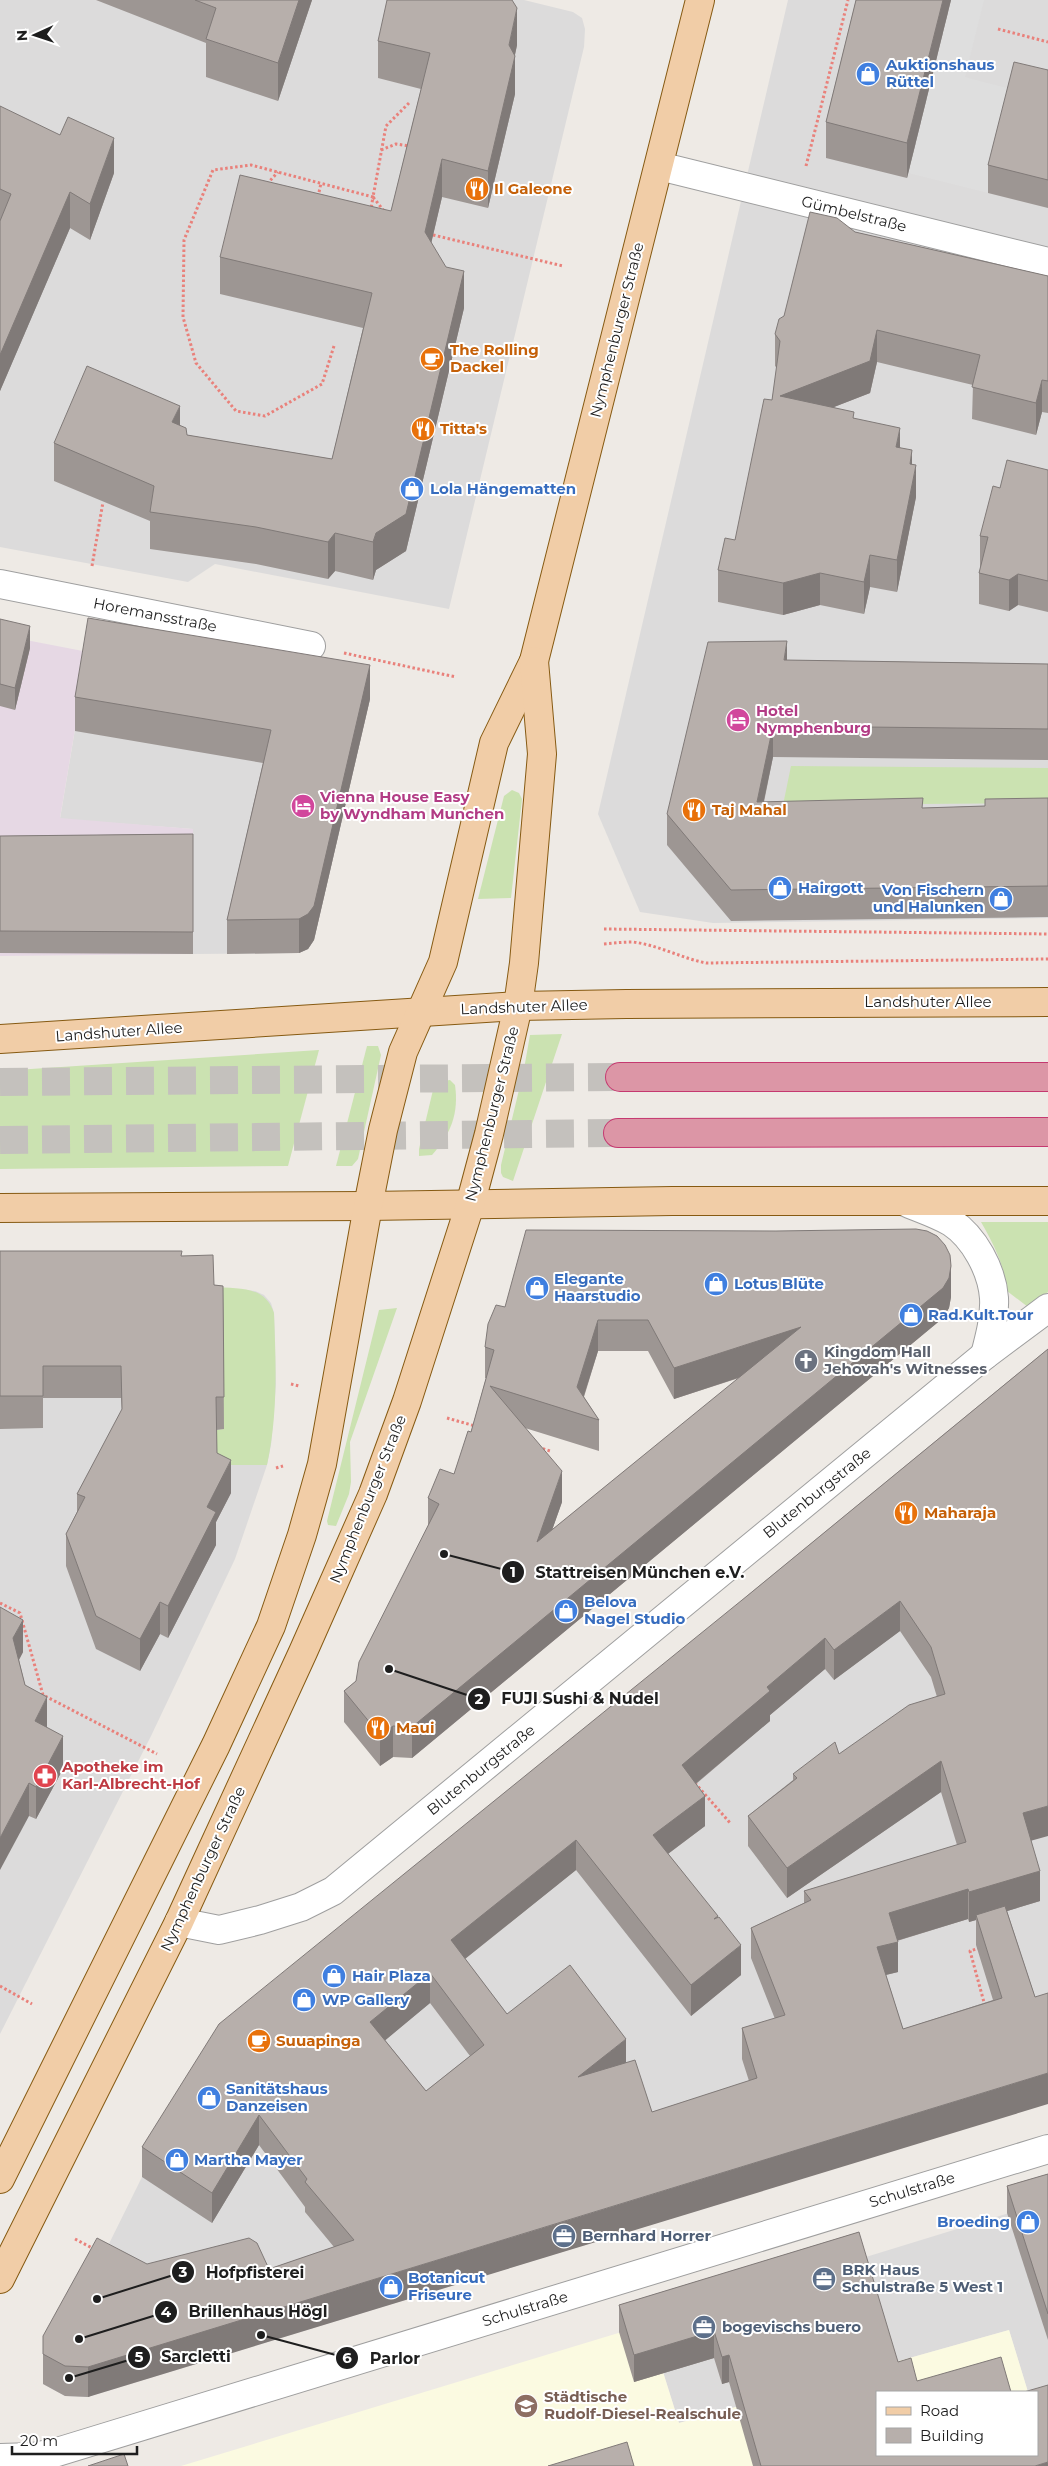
<svg xmlns="http://www.w3.org/2000/svg" width="1048" height="2466" viewBox="0 0 1048 2466" font-family="Montserrat,sans-serif">
	<style>
		.residential { fill: #dcdbdb }
		.industrial { fill: #e6d8e4 }
		.education { fill: #fbfae1 }
		.grass { fill: #cbe2b1 }
		.parking { fill: #dedede }
		.lines { fill: none; stroke-linecap: round; stroke-linejoin: round }
		.highway-tunnel { stroke: #c4c1bd; stroke-width: 28; stroke-dasharray: 28 14; stroke-linecap: butt }
		.minor-casing { stroke: #9f9f9f; stroke-width: 30 }
		.major-casing { stroke: #865a12; stroke-width: 30 }
		.highway-casing { stroke: #c53970; stroke-width: 30 }
		.path { stroke: #e9817b; stroke-width: 3; stroke-dasharray: 2.5 2.5; stroke-linecap: butt }
		.minor { stroke: #fff; stroke-width: 28 }
		.major { stroke: #f1cda7; stroke-width: 28 }
		.highway { stroke: #dc96a6; stroke-width: 28 }
		.wall { fill: #9d9693; fill-rule: evenodd }
		.shaded-wall { fill: #807a78 }
		.building { fill: #b7afab; stroke: #807a78; fill-rule: evenodd }
		.labels { text-anchor: middle; stroke-width: 4; stroke-linejoin: round; paint-order: stroke }
		.shop-label { font-size: 15px; font-weight: bold; fill: #366cbe; stroke: #fff; text-anchor: start }
		.food-label { font-size: 15px; font-weight: bold; fill: #c56008; stroke: #fff; text-anchor: start }
		.street-label { font-size: 15px; fill: #1e1e1e; stroke: #fff }
		.hotel-label { font-size: 15px; font-weight: bold; fill: #b23c85; stroke: #fff; text-anchor: start }
		.worship-label { font-size: 15px; font-weight: bold; fill: #5b616d; stroke: #fff; text-anchor: start }
		.health-label { font-size: 15px; font-weight: bold; fill: #be3a42; stroke: #fff; text-anchor: start }
		.service-label { font-size: 15px; font-weight: bold; fill: #4e5e75; stroke: #fff; text-anchor: start }
		.education-label { font-size: 15px; font-weight: bold; fill: #785e54; stroke: #fff; text-anchor: start }
		.leader { fill: none; stroke: #1e1e1e; stroke-width: 2 }
		.callout-dot { fill: #1e1e1e; stroke: #fff; stroke-width: 2 }
		.mark-label { font-size: 15px; text-anchor: middle; font-weight: bold; fill: #fff }
		.callout-label { font-size: 16px; text-anchor: middle; font-weight: bold; fill: #1e1e1e; stroke: #fff; stroke-width: 4; stroke-linejoin: round; paint-order: stroke }
	</style>
	<rect width="100%" height="100%" fill="#eeeae5"/>
	<g class="residential">
		<polygon points="0,0 524,0 573,12 582,18 585,29 584,47 449,609 215,564 188,582 0,547"/>
		<polygon points="788,0 1048,0 1048,918 713,923 640,912 598,814"/>
		<polygon points="88,652 370,699 314,940 308,949 299,953 193,954 193,829 60,819"/>
		<polygon points="0,1284 213,1287 255,1291 264,1295 271,1303 274,1313 276,1384 271,1445 267,1465 235,1559 151,1736 0,2034"/>
		<polygon points="1048,1378 1048,2103 88,2397 65,2396 43,2384 43,2367 97,2268 142,2177"/>
		<polygon points="1048,2201 1048,2466 1037,2392 1028,2392 1009,2330 679,2423 648,2324"/>
	</g>
	<polygon class="industrial" points="0,635 88,652 60,818 193,829 193,954 0,956"/>
	<polygon class="education" points="648,2324 679,2423 1009,2330 1028,2392 877,2392 877,2455 1047,2453 1001,2466 181,2466"/>
	<g class="grass">
		<polygon points="791,766 1048,768 1048,803 783,805"/>
		<polygon points="512,790 519,793 522,799 511,898 478,899 504,796"/>
		<polygon points="562,1034 513,1181 503,1177 501,1173 501,1165 524,1069 530,1035"/>
		<polygon points="367,1046 378,1046 381,1055 358,1159 352,1166 336,1166"/>
		<polygon points="319,1050 288,1166 0,1169 0,1071"/>
		<path d="M450 1080 455 1085C459 1113 451 1134 432 1155L419 1156V1149L433 1090 443 1081Z"/>
		<path d="M981 1222H1048V1292L1028 1307 1007 1291C1004 1264 994 1245 981 1222Z"/>
		<path d="M213 1287C238 1289 265 1285 274 1313 276 1364 278 1415 267 1465H216V1430L224 1429Z"/>
		<polygon points="397,1308 350,1442 351,1482 349,1494 336,1526 328,1525 327,1521 379,1310"/>
	</g>
	<polygon class="parking" points="951,0 984,0 965,77 1014,90 988,193 908,173"/>
	<g class="lines">
		<g class="highway-tunnel">
			<polyline points="0,1082 620,1077"/>
			<polyline points="0,1140 618,1133"/>
		</g>
		<g class="minor-casing">
			<g id="minor">
				<polyline points="659,166 1048,262"/>
				<polyline points="0,584 311,646"/>
				<path d="M905 1202C919 1208 937 1214 951 1222 974 1237 992 1270 994 1298 995 1317 990 1336 985 1355"/>
				<polyline points="179,1922 219,1930 260,1920 301,1907 333,1891 985,1355 1048,1308"/>
				<polyline points="0,2458 33,2457 54,2453 1048,2149"/>
			</g>
		</g>
		<g class="major-casing">
			<g id="major">
				<polyline points="0,1039 518,1006 626,1004 1048,1002"/>
				<polyline points="0,1208 368,1206 672,1201 1048,1201"/>
				<polyline points="0,2179 216,1745 271,1626 302,1535 322,1464 368,1206 383,1130 403,1052 443,962 494,743 534,661 700,0"/>
				<polyline points="0,2279 179,1922 303,1652 373,1494 407,1401 470,1205 489,1134 518,1006 524,963 542,754 534,661"/>
			</g>
		</g>
		<g class="highway-casing">
			<g id="highway">
				<polyline points="620,1077 1048,1077"/>
				<polyline points="618,1133 1048,1132"/>
			</g>
		</g>
		<g class="path">
			<polyline points="998,29 1048,42"/>
			<polyline points="381,150 396,144 409,146"/>
			<polyline points="806,166 848,0"/>
			<polyline points="267,184 278,172"/>
			<polyline points="318,197 321,183"/>
			<polyline points="384,211 373,197 386,126 409,103"/>
			<polyline points="433,235 563,266"/>
			<polyline points="334,346 322,384 265,416 236,411 196,363 183,317 184,240 213,170 251,165 373,197 371,209"/>
			<polyline points="92,566 103,502"/>
			<polyline points="344,653 456,677"/>
			<polyline points="604,929 1048,934"/>
			<path d="M604 944C614 943 623 942 633 942 658 945 681 958 706 963L1048 959"/>
			<polyline points="291,1384 299,1386"/>
			<polyline points="447,1418 475,1426"/>
			<polyline points="538,1447 550,1451"/>
			<polyline points="276,1468 283,1466"/>
			<polyline points="0,1603 20,1613 43,1695 157,1754"/>
			<polyline points="695,1783 731,1824"/>
			<polyline points="980,1948 970,1951 985,2006"/>
			<polyline points="0,1986 32,2004"/>
			<polyline points="75,2239 94,2249"/>
		</g>
		<use href="#minor" class="minor"/>
		<use href="#major" class="major"/>
		<use href="#highway" class="highway"/>
	</g>
	<g class="wall">
		<polygon points="96,0 312,0 278,101 206,77 206,43"/>
		<polygon points="856,0 951,0 907,178 826,158 826,122"/>
		<polygon points="378,41 517,45 515,55 515,94 488,208 442,197 431,243 464,308 406,551 376,570 373,580 335,571 328,579 256,564 150,549 150,521 54,481 54,443 180,425 187,435 332,459 363,328 220,294 220,257 391,211 421,89 378,78"/>
		<polygon points="1048,70 1048,208 988,193 988,165"/>
		<polygon points="0,106 114,173 90,240 70,228 0,391"/>
		<polygon points="855,232 1048,276 1048,413 1042,412 1036,435 972,419 973,385 877,362 870,393 834,407 854,418 900,447 912,464 916,497 897,592 870,587 864,614 820,605 783,615 718,602 718,570 735,540 772,400 777,368 775,366 775,334 784,316"/>
		<polygon points="1048,470 1048,612 1018,605 1009,611 979,604 979,573 981,567 980,567 980,536 1000,488"/>
		<polygon points="0,619 30,648 15,710 0,706"/>
		<polygon points="787,660 1048,664 1048,760 773,757 764,802 923,808 985,806 1048,798 1048,917 731,921 667,845 667,814"/>
		<polygon points="75,697 370,699 314,940 308,949 299,953 227,954 227,920 263,763 75,731"/>
		<polygon points="193,834 193,954 0,953 0,836"/>
		<polygon points="0,1251 182,1256 214,1285 223,1286 224,1429 216,1430 217,1453 231,1493 216,1522 216,1545 168,1638 160,1634 140,1671 96,1649 66,1566 66,1534 77,1512 77,1494 122,1410 121,1398 43,1398 43,1428 0,1429"/>
		<path d="M951 1297 949 1308 943 1318 412 1758 393 1757 380 1766 344 1722V1691L356 1681 428 1526V1498L454 1474 471 1432 486 1378H485V1347L505 1307ZM598 1351H648L674 1399 739 1378 552 1530 562 1502 525 1428 599 1451V1420L584 1397Z"/>
		<path d="M1048 1349 1031 1841 1040 1901 1007 1911 1035 1997 88 2397 65 2396 43 2384V2336L147 2264 269 2269 334 2247 305 2212V2207L259 2145 212 2223 142 2177V2147L747 1596ZM900 1631 931 1677 937 1697 839 1754 793 1774V1780L748 1816V1846L787 1898 941 1792 957 1845 804 1891V1903L751 1928V1958L775 2019 742 2028V2059L749 2081 652 2112 626 2063 507 2014 465 1959 576 1870 691 2016 741 1975 718 1917 668 1854 705 1826 696 1784 770 1721V1715L825 1669 834 1680ZM968 1919 969 1922 976 1920V1945L993 2000 903 2029 886 1975 898 1972 897 1941ZM430 2003 470 2056 426 2091 385 2040Z"/>
		<polygon points="0,1607 23,1652 19,1660 25,1685 47,1728 63,1769 36,1819 29,1816"/>
		<polygon points="1048,2174 1048,2340 1007,2213 1007,2186"/>
		<polygon points="859,2232 877,2455 1048,2466 753,2466 729,2382 722,2384 714,2358 634,2382 619,2332 619,2305"/>
	</g>
	<g class="shaded-wall">
		<polygon points="299,0 312,0 278,101 278,63"/>
		<polygon points="943,0 951,0 907,178 907,143"/>
		<polygon points="517,8 517,45 509,82 509,45"/>
		<polygon points="515,56 515,94 488,208 488,171"/>
		<polygon points="114,138 114,173 90,240 90,204"/>
		<polygon points="442,159 442,197 425,270 425,232"/>
		<polygon points="70,192 70,228 0,391 0,355"/>
		<polygon points="464,271 464,308 406,551 376,570 373,580 373,542 376,533"/>
		<polygon points="877,330 877,362 870,393 780,428 780,396"/>
		<polygon points="1042,380 1042,412 1036,435 1036,403"/>
		<polygon points="180,406 180,443 172,422"/>
		<polygon points="900,428 900,460 896,447"/>
		<polygon points="912,450 912,482 910,464"/>
		<polygon points="916,465 916,497 897,592 897,560"/>
		<polygon points="335,533 335,571 328,579 328,542"/>
		<polygon points="870,555 870,587 864,614 864,582"/>
		<polygon points="820,573 820,605 783,615 783,583"/>
		<polygon points="1018,574 1018,605 1009,611 1009,580"/>
		<polygon points="30,626 30,648 15,710 15,688"/>
		<polygon points="787,641 787,672 784,660"/>
		<polygon points="370,665 370,699 314,940 308,949 299,953 299,919"/>
		<polygon points="773,726 773,757 757,833 757,802"/>
		<polygon points="951,1266 951,1297 949,1308 943,1318 412,1758 412,1727"/>
		<polygon points="598,1320 598,1351 578,1414 577,1387"/>
		<polygon points="801,1327 801,1357 674,1399 674,1368"/>
		<polygon points="231,1460 231,1493 216,1522 216,1545 168,1638 168,1606 207,1507"/>
		<polygon points="562,1471 562,1502 537,1573 537,1542"/>
		<polygon points="900,1601 900,1631 834,1680 834,1650"/>
		<polygon points="160,1602 160,1634 140,1671 140,1639"/>
		<polygon points="23,1620 23,1652 13,1671 13,1638"/>
		<polygon points="825,1638 825,1669 770,1715 770,1721 682,1795 682,1765 767,1687"/>
		<polygon points="47,1697 47,1729 35,1721"/>
		<polygon points="393,1726 393,1757 380,1766 380,1735"/>
		<polygon points="63,1736 63,1769 36,1819 36,1787"/>
		<polygon points="941,1761 941,1792 787,1898 787,1868"/>
		<polygon points="29,1783 29,1816 0,1870 0,1838"/>
		<polygon points="705,1796 705,1826 653,1865 653,1835"/>
		<polygon points="1048,1806 1048,1836 1023,1843 1023,1813"/>
		<polygon points="576,1840 576,1870 451,1970 451,1940"/>
		<polygon points="1040,1871 1040,1901 978,1920 976,1915 976,1920 969,1922 969,1892"/>
		<polygon points="968,1889 968,1919 889,1943 889,1913"/>
		<polygon points="898,1942 898,1972 877,1977 877,1947"/>
		<polygon points="741,1945 741,1975 691,2016 691,1985"/>
		<polygon points="430,1973 430,2003 370,2053 370,2022"/>
		<polygon points="626,2039 626,2069 578,2077"/>
		<polygon points="1048,2073 1048,2104 88,2397 88,2367"/>
		<polygon points="259,2115 259,2145 212,2223 212,2193"/>
		<polygon points="714,2331 714,2358 634,2382 634,2355"/>
		<polygon points="729,2355 729,2382 722,2384 722,2357"/>
		<polygon points="1048,2462 1048,2466 1035,2466"/>
	</g>
	<g class="building">
		<polygon points="195,0 299,0 278,63 206,39 216,8"/>
		<polygon points="387,0 512,0 517,8 509,45 515,56 488,171 442,159 425,232 446,267 464,271 406,514 376,533 373,542 335,533 328,542 256,527 150,512 154,486 54,443 87,366 180,406 172,422 186,428 187,435 332,459 372,293 220,257 240,175 391,211 430,53 378,41"/>
		<polygon points="856,0 943,0 907,143 826,122"/>
		<polygon points="1014,62 1048,70 1048,180 988,165"/>
		<polygon points="0,106 60,135 68,117 114,138 90,204 70,192 0,355 0,221 11,194 0,189"/>
		<polygon points="810,212 837,218 855,232 1048,276 1048,381 1042,380 1036,403 972,387 980,355 877,330 870,361 780,396 854,412 853,418 900,428 896,447 912,450 910,464 916,465 897,560 870,555 864,582 820,573 783,583 718,570 725,538 735,540 764,399 772,400 780,341 775,334 779,319 784,316"/>
		<polygon points="1007,460 1048,470 1048,581 1018,574 1009,580 979,573 988,537 980,536 993,486 1000,488"/>
		<polygon points="88,618 370,665 314,906 308,914 299,919 227,920 271,730 75,697"/>
		<polygon points="0,619 30,626 15,688 0,684"/>
		<polygon points="787,641 784,660 1048,664 1048,729 773,726 757,802 923,798 922,808 985,806 985,799 1048,798 1048,886 731,890 667,814 708,642"/>
		<polygon points="193,834 193,932 0,931 0,836"/>
		<path d="M916 1229 927 1231 937 1236 945 1245 950 1255 951 1266 949 1278 943 1288 412 1727 393 1726 380 1735 344 1691 356 1681 359 1662 439 1504 428 1498 440 1469 454 1474 468 1431 471 1432 494 1350 485 1347 488 1324 496 1305 505 1307 526 1230 776 1231ZM598 1320H648L674 1368 801 1327 537 1542 562 1471 490 1386 599 1420 577 1387Z"/>
		<polygon points="0,1251 182,1251 181,1256 213,1255 214,1285 223,1286 224,1397 216,1397 217,1453 231,1460 207,1507 216,1512 168,1606 160,1602 140,1639 96,1616 66,1534 85,1497 77,1494 122,1409 121,1366 43,1366 43,1396 0,1396"/>
		<path d="M1048 1349V1806L1023 1813 1040 1871 969 1892 968 1889 889 1913 898 1942 877 1947 903 2029 1002 1998 976 1915 1005 1906 1035 1997 1048 1993V2073L88 2367 65 2366 43 2354V2336L97 2238 147 2264 249 2238 257 2243 269 2269 354 2240 305 2182 307 2179 259 2115 212 2193 142 2147 219 2024 747 1596ZM900 1601 931 1647 945 1694 909 1705 839 1754 835 1742 793 1774 797 1778 748 1816 787 1868 941 1761 966 1842 804 1891 811 1900 751 1928 785 2015 742 2028 757 2078 652 2112 635 2060 578 2077 626 2039 570 1965 507 2014 451 1940 576 1840 691 1985 741 1945 719 1917 714 1919 718 1916 653 1835 705 1796 682 1765 770 1691 767 1687 825 1638 834 1650ZM430 1973 484 2045 426 2091 370 2022Z"/>
		<polygon points="0,1607 23,1620 13,1638 25,1685 47,1697 35,1721 63,1736 36,1787 29,1783 0,1838"/>
		<polygon points="1048,2174 1048,2314 1007,2186"/>
		<polygon points="859,2232 898,2362 911,2358 917,2381 1001,2357 1011,2392 877,2392 877,2455 1037,2455 1037,2392 1024,2392 1048,2385 1048,2462 1035,2466 761,2466 729,2355 722,2357 714,2331 634,2355 619,2305"/>
		<polygon points="627,2442 634,2466 548,2466"/>
		<polygon points="124,2454 128,2466 88,2466"/>
	</g>
	<defs>
		<g id="shop-disc" transform="scale(1.25)"><circle r="9.5" fill="#3f7fe0" stroke="#fff"/><path d="M-5-2.5h2.3a2.7 3.5 0 0 1 5.4 0H5L5.5 6h-11ZM-1.5-2.5h3a1.5 2.3 0 0 0-3 0Z" fill="#fff"/></g>
		<g id="restaurant-disc" transform="scale(1.25)"><circle r="9.5" fill="#e8710a" stroke="#fff"/><path d="M-5-6h1v4h1v-4h1v4h1v-4h1v5L-1.5 .5V6h-2V.5L-5-1ZM5-6V6H3V1.5H1.5Q1.5-4 5-6Z" fill="#fff"/></g>
		<g id="cafe-disc" transform="scale(1.25)"><circle r="9.5" fill="#e8710a" stroke="#fff"/><path d="M-5.5-4.5H6V0H3Q3 3.5 0 3.5H-2.5Q-5.5 3.5-5.5 0ZM3-3.2v2h1.7v-2ZM-6 4.5H4V6H-6Z" fill="#fff"/></g>
		<g id="hotel-disc" transform="scale(1.25)"><circle r="9.5" fill="#d1479c" stroke="#fff"/><path d="M-6-4.5h1.5V1H6V5H4.5V3h-9V5H-6ZM-4 0a1.8 1.8 0 1 1 3.6 0ZM.5 0V-2.5h3Q6-2.5 6 0Z" fill="#fff"/></g>
		<g id="church-disc" transform="scale(1.25)"><circle r="9.5" fill="#6b7280" stroke="#fff"/><path d="M-1.2-6h2.4v3.5h3.3v2.4h-3.3V6h-2.4V-.1h-3.3v-2.4h3.3Z" fill="#fff"/></g>
		<g id="pharmacy-disc" transform="scale(1.25)"><circle r="9.5" fill="#e0444e" stroke="#fff"/><path d="M-2-6h4v4h4v4h-4v4h-4v-4h-4v-4h4Z" fill="#fff"/></g>
		<g id="office-disc" transform="scale(1.25)"><circle r="9.5" fill="#5c6f8a" stroke="#fff"/><path d="M-6-3h4V-5.5h4V-3h4V5H-6ZM-1-4.5V-3h2v-1.5ZM-6 0V1H6V0Z" fill="#fff"/></g>
		<g id="school-disc" transform="scale(1.25)"><circle r="9.5" fill="#8d6e63" stroke="#fff"/><path d="M0-5L7-2L0 1L-7-2ZM-4 1L0 2.5L4 1V4Q0 6-4 4Z" fill="#fff"/></g>
	</defs>
	<g fill-rule="evenodd">
		<use href="#shop-disc" x="868" y="74"/>
		<use href="#restaurant-disc" x="477" y="189"/>
		<use href="#cafe-disc" x="432" y="359"/>
		<use href="#restaurant-disc" x="423" y="429"/>
		<use href="#shop-disc" x="412" y="489"/>
		<use href="#hotel-disc" x="738" y="720"/>
		<use href="#hotel-disc" x="303" y="806"/>
		<use href="#restaurant-disc" x="694" y="810"/>
		<use href="#shop-disc" x="780" y="888"/>
		<use href="#shop-disc" x="1001" y="899"/>
		<use href="#shop-disc" x="716" y="1284"/>
		<use href="#shop-disc" x="537" y="1288"/>
		<use href="#shop-disc" x="911" y="1315"/>
		<use href="#church-disc" x="806" y="1361"/>
		<use href="#restaurant-disc" x="906" y="1513"/>
		<use href="#shop-disc" x="566" y="1611"/>
		<use href="#restaurant-disc" x="378" y="1728"/>
		<use href="#pharmacy-disc" x="45" y="1776"/>
		<use href="#shop-disc" x="334" y="1976"/>
		<use href="#shop-disc" x="304" y="2000"/>
		<use href="#cafe-disc" x="259" y="2041"/>
		<use href="#shop-disc" x="209" y="2098"/>
		<use href="#shop-disc" x="177" y="2160"/>
		<use href="#shop-disc" x="1028" y="2222"/>
		<use href="#office-disc" x="564" y="2236"/>
		<use href="#office-disc" x="824" y="2279"/>
		<use href="#shop-disc" x="391" y="2287"/>
		<use href="#office-disc" x="704" y="2327"/>
		<use href="#school-disc" x="526" y="2406"/>
	</g>
	<g class="labels">
		<g class="shop-label">
			<text x="886" y="70">Auktionshaus<tspan x="886" dy="17">Rüttel</tspan></text>
			<text x="430" y="494">Lola Hängematten</text>
			<text x="798" y="893">Hairgott</text>
			<text x="984" y="895" text-anchor="end">Von Fischern<tspan x="984" dy="17">und Halunken</tspan></text>
			<text x="554" y="1284">Elegante<tspan x="554" dy="17">Haarstudio</tspan></text>
			<text x="734" y="1289">Lotus Blüte</text>
			<text x="928" y="1320">Rad.Kult.Tour</text>
			<text x="584" y="1607">Belova<tspan x="584" dy="17">Nagel Studio</tspan></text>
			<text x="352" y="1981">Hair Plaza</text>
			<text x="322" y="2005">WP Gallery</text>
			<text x="226" y="2094">Sanitätshaus<tspan x="226" dy="17">Danzeisen</tspan></text>
			<text x="194" y="2165">Martha Mayer</text>
			<text x="1010" y="2227" text-anchor="end">Broeding</text>
			<text x="408" y="2283">Botanicut<tspan x="408" dy="17">Friseure</tspan></text>
		</g>
		<g class="food-label">
			<text x="494" y="194">Il Galeone</text>
			<text x="450" y="355">The Rolling<tspan x="450" dy="17">Dackel</tspan></text>
			<text x="440" y="434">Titta's</text>
			<text x="712" y="815">Taj Mahal</text>
			<text x="924" y="1518">Maharaja</text>
			<text x="396" y="1733">Maui</text>
			<text x="276" y="2046">Suuapinga</text>
		</g>
		<g class="street-label">
			<text transform="translate(854 214) rotate(14)" y="5">Gümbelstraße</text>
			<text transform="translate(617 330) rotate(-76)" y="5">Nymphenburger Straße</text>
			<text transform="translate(155 615) rotate(11)" y="5">Horemansstraße</text>
			<text x="928" y="1007">Landshuter Allee</text>
			<text transform="translate(524 1007) rotate(-2)" y="5">Landshuter Allee</text>
			<text transform="translate(119 1032) rotate(-4)" y="5">Landshuter Allee</text>
			<text transform="translate(492 1114) rotate(-76)" y="5">Nymphenburger Straße</text>
			<text transform="translate(817 1493) rotate(-39)" y="5">Blutenburgstraße</text>
			<text transform="translate(368 1499) rotate(-68)" y="5">Nymphenburger Straße</text>
			<text transform="translate(481 1770) rotate(-39)" y="5">Blutenburgstraße</text>
			<text transform="translate(203 1869) rotate(-65)" y="5">Nymphenburger Straße</text>
			<text transform="translate(912 2190) rotate(-17)" y="5">Schulstraße</text>
			<text transform="translate(525 2309) rotate(-17)" y="5">Schulstraße</text>
		</g>
		<g class="hotel-label">
			<text x="756" y="716">Hotel<tspan x="756" dy="17">Nymphenburg</tspan></text>
			<text x="320" y="802">Vienna House Easy<tspan x="320" dy="17">by Wyndham Munchen</tspan></text>
		</g>
		<g class="worship-label">
			<text x="824" y="1357">Kingdom Hall<tspan x="824" dy="17">Jehovah's Witnesses</tspan></text>
		</g>
		<g class="health-label">
			<text x="62" y="1772">Apotheke im<tspan x="62" dy="17">Karl-Albrecht-Hof</tspan></text>
		</g>
		<g class="service-label">
			<text x="582" y="2241">Bernhard Horrer</text>
			<text x="842" y="2275">BRK Haus<tspan x="842" dy="17">Schulstraße 5 West 1</tspan></text>
			<text x="722" y="2332">bogevischs buero</text>
		</g>
		<g class="education-label">
			<text x="544" y="2402">Städtische<tspan x="544" dy="17">Rudolf-Diesel-Realschule</tspan></text>
		</g>
	</g>
	<path class="leader" d="M444 1554L513 1572M389 1669L479 1699M97 2299L183 2272M79 2339L166 2312M69 2378L139 2357M261 2335L347 2358"/>
	<g class="callout-dot">
		<circle cx="444" cy="1554" r="5"/>
		<circle cx="389" cy="1669" r="5"/>
		<circle cx="97" cy="2299" r="5"/>
		<circle cx="79" cy="2339" r="5"/>
		<circle cx="69" cy="2378" r="5"/>
		<circle cx="261" cy="2335" r="5"/>
		<circle cx="513" cy="1572" r="12"/>
		<circle cx="479" cy="1699" r="12"/>
		<circle cx="183" cy="2272" r="12"/>
		<circle cx="166" cy="2312" r="12"/>
		<circle cx="139" cy="2357" r="12"/>
		<circle cx="347" cy="2358" r="12"/>
	</g>
	<g class="mark-label">
		<text x="513" y="1577">1</text>
		<text x="479" y="1704">2</text>
		<text x="183" y="2277">3</text>
		<text x="166" y="2317">4</text>
		<text x="139" y="2362">5</text>
		<text x="347" y="2363">6</text>
	</g>
	<g class="callout-label">
		<text x="640" y="1578">Stattreisen München e.V.</text>
		<text x="580" y="1704">FUJI Sushi &amp; Nudel</text>
		<text x="255" y="2278">Hofpfisterei</text>
		<text x="258" y="2317">Brillenhaus Högl</text>
		<text x="196" y="2362">Sarcletti</text>
		<text x="395" y="2364">Parlor</text>
	</g>
	<rect x="876" y="2391" width="162" height="65" fill="#ffffff" stroke="#a5a5a5"/>
	<rect x="886" y="2407" width="25" height="8" fill="#f1cda7" stroke="#a5a5a5"/>
	<text x="920" y="2416" font-size="15" fill="#1e1e1e">Road</text>
	<rect x="886" y="2428" width="25" height="15" fill="#b7afab" stroke="#a5a5a5"/>
	<text x="920" y="2441" font-size="15" fill="#1e1e1e">Building</text>
	<g transform="translate(35 35) rotate(267)" stroke="#ffffff" stroke-width="4" paint-order="stroke">
	<path d="M0-4L9 19L0 12L-9 19Z" fill="#1e1e1e"/>
	<text y="-8" font-size="14" font-weight="bold" text-anchor="middle" fill="#1e1e1e">N</text>
	</g>
	<path d="M12 2446v8h125v-8" fill="none" stroke="#1e1e1e" stroke-width="2.5"/>
	<text x="20" y="2446" font-size="15" fill="#1e1e1e" stroke="#ffffff" stroke-width="4" paint-order="stroke">20 m</text>
</svg>
